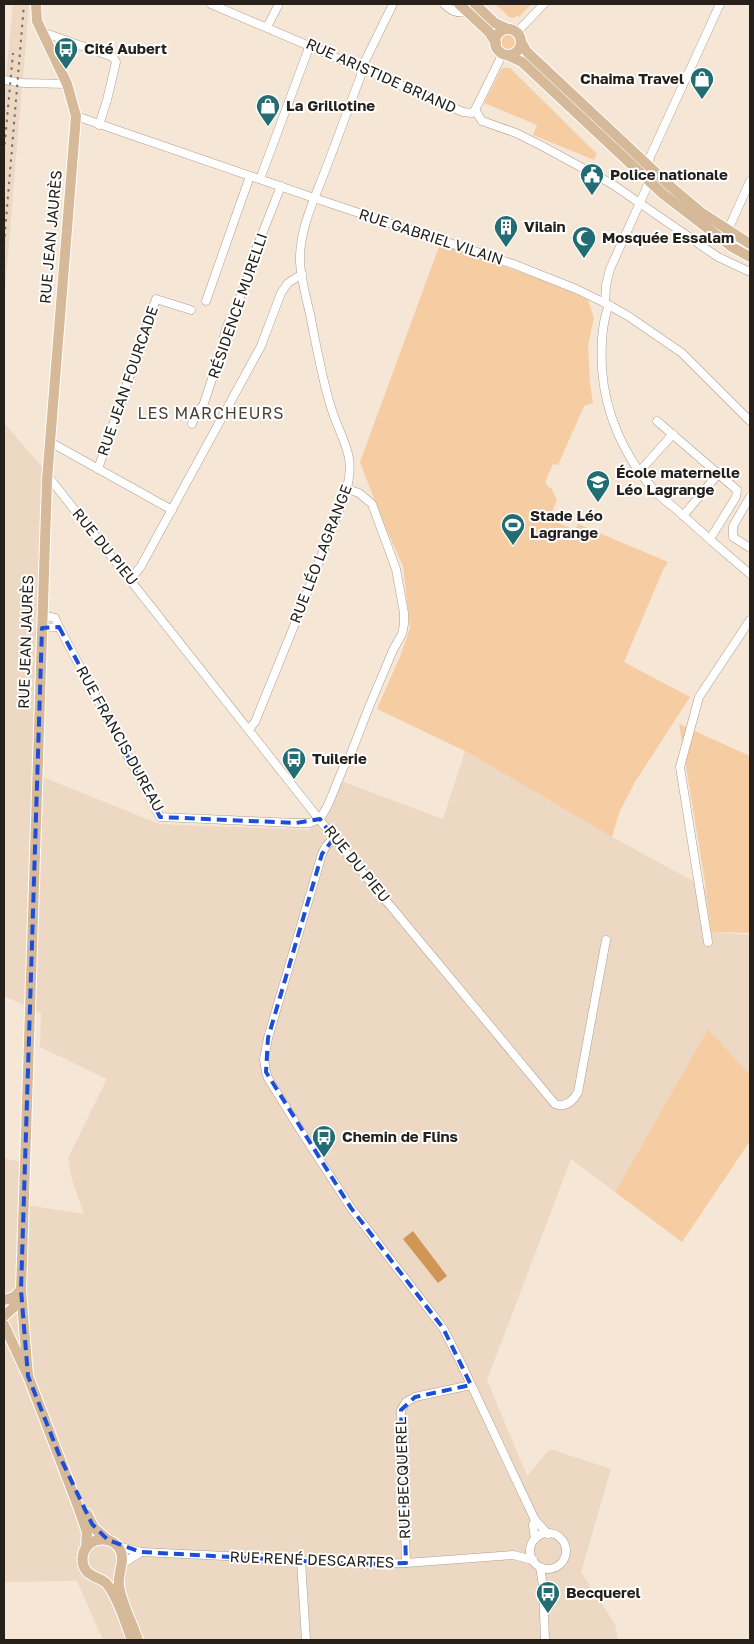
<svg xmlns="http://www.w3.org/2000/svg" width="754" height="1644" viewBox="0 0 754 1644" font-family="'Golos Text',sans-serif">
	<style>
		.built { fill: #ecd8c3 }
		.green { fill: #f6cda2 }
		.water { fill: #cf9655 }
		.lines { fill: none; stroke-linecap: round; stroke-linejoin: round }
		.minor-casing { stroke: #ad9f91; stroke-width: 9 }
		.major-casing { stroke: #fff; stroke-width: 12 }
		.minor { stroke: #fff; stroke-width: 8 }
		.major { stroke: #d6b998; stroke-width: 10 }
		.rail { stroke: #776e64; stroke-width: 2; stroke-dasharray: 2.5 5; stroke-linecap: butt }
		.marked { fill: none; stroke: #1d4ed8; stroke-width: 4; stroke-dasharray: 10 6; stroke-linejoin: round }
		.labels { text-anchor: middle; stroke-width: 4; stroke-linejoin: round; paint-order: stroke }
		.poi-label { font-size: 15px; font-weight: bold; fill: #25201a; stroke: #fff; text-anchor: start }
		.street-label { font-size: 15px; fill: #25201a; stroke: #fff }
		.neighbourhood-label { font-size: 16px; letter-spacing: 1px; fill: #4b3f32; stroke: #fff }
	</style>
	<rect width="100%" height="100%" fill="#f5e6d6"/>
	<g class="built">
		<polygon points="13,4 29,4 23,78 6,76"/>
		<polygon points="6,84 22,86 4,303 4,88"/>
		<polygon points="4,423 43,468 33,773 159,824 309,830 343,782 443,819 465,751 612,837 706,888 711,932 750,935 750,1075 708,1029 615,1192 571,1159 487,1380 527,1476 550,1449 611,1469 581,1572 615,1624 618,1640 103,1640 77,1581 4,1582 4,1158 21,1162 19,1204 84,1214 72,1180 68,1158 107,1079 40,1047 41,1013 4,996"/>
	</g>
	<g class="green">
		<polygon points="495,4 531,4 519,17 517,16 513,18 509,17"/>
		<circle cx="509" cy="42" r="8"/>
		<polygon points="502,68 510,68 597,154 594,160 533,135 537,125 484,103"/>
		<polygon points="440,244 503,266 564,288 588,300 594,318 588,345 590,384 593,403 584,406 558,465 553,464 545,482 548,487 551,488 557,500 549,519 575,530 578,524 668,562 663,570 624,662 690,697 635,782 619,813 612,837 465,751 377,709 401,654 410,628 403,566 383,522 360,462"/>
		<polygon points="679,724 750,756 750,933 711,932 706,888"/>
		<polygon points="708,1029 750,1075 750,1141 682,1242 615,1192"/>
	</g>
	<polygon class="water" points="413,1231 447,1276 438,1283 403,1239"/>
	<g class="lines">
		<g class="minor-casing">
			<g id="minor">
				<polyline points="211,4 463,112 472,113 475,110"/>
				<path d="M444 4C452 11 456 14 467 12"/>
				<polyline points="267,27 279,4"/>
				<polyline points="517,32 544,4"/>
				<polyline points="42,34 48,34 113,57 116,62 107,100 99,125"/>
				<polyline points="4,80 24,83 67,84"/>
				<polyline points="475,110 482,121 516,133 542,146 612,184 718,257 750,272"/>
				<polyline points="475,110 503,53"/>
				<polyline points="76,116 314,198 513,264 576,289 605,303 628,316 682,353 750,421"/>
				<polyline points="260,179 310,45"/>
				<polyline points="728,230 750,181"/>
				<polyline points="206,301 250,176"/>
				<polyline points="605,303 606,285 610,269 647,187 650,157 720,4"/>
				<path d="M609 305C601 325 601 348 602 369 605 413 624 456 653 489 660 497 668 503 676 509 700 531 725 553 750 574"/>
				<polyline points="657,421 737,490 736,497 710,539"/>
				<path d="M192 424 196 412 203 406 222 349C223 338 226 325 233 315L255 259V252L281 186"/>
				<polyline points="50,442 172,510"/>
				<polyline points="98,469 156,299 191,310"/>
				<polyline points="639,472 673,434"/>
				<path d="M47 480H51L334 838 555 1104C566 1108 573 1101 578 1092L606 940"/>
				<polyline points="750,497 733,526 733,537 750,548"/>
				<polyline points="683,516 718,474"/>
				<polyline points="131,579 141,566 261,346 281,293 288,283 302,274"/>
				<polyline points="42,615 55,618 59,627 42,628"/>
				<polyline points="59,627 160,817 296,823 309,823 320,819 328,805 344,766 350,756 369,707 393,650 402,634 404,624 404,613 396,569 372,504 359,493 347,489"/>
				<path d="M249 729 255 722 292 631 344 498C359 453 341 443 330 404 321 374 316 344 310 314 306 297 301 279 300 262 299 230 314 200 325 171 337 140 348 109 360 78L365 61 393 4"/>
				<polyline points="334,838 326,846 322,854 268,1038 264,1059 266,1072 268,1078 299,1128 351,1208 443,1328 460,1361 535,1520 548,1534"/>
				<polyline points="708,942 680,767 699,697 750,620"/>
				<polyline points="535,1520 533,1525 535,1539"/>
				<circle cx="548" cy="1551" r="18"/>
				<polyline points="117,1546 141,1552 247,1557 358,1564 406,1563 513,1555 533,1560"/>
				<polyline points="301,1561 306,1640"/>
				<polyline points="406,1563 401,1410 406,1402 415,1397 471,1385"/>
				<polyline points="122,1564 141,1552"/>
				<polyline points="540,1567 543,1586 545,1640"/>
			</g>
		</g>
		<g class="major-casing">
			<g id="major">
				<polyline points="459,4 489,32 496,43"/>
				<polyline points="475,4 495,23 508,29"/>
				<circle cx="508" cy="42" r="13"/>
				<polyline points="521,42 527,52 670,186 702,213 750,244"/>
				<polyline points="507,55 522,62 663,194 732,247 750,257"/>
				<polyline points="4,1300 14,1297 20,1291"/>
				<polyline points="4,1316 13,1308 20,1291"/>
				<polyline points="4,1325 28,1376 79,1509 87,1532 86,1548"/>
				<polyline points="28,1376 21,1290 47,480 76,116 67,84 37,21 36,4"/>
				<polyline points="87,1514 94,1528 108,1540"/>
				<path d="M132 1640C125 1623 119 1599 107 1584 101 1577 90 1578 85 1569 82 1564 82 1557 84 1551 92 1535 115 1536 121 1552 125 1563 117 1574 119 1586 122 1605 132 1622 138 1640"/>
			</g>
		</g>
		<use href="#minor" class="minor"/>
		<use href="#major" class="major"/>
		<g class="rail">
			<polyline points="4,152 13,53"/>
			<polyline points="4,244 24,4"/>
		</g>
	</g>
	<path class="marked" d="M59 627 160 817 296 823 320 819 334 838 322 854 268 1038 266 1072 351 1208 443 1328 471 1385 415 1397 401 1410 406 1563 358 1564 141 1552 108 1540 92 1524 60 1457 28 1376 21 1290 42 628Z"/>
	<defs>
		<g id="bus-pin" transform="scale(1.25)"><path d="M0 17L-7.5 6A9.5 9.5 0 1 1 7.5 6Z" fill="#226d74" stroke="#fff"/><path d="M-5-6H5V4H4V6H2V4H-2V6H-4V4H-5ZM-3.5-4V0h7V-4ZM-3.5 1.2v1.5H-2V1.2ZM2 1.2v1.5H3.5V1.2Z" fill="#fff"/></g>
		<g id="shop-pin" transform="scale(1.25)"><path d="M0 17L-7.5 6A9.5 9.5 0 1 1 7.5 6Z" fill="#226d74" stroke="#fff"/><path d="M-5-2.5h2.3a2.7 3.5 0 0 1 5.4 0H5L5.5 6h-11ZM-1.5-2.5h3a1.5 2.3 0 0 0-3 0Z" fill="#fff"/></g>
		<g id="civic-pin" transform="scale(1.25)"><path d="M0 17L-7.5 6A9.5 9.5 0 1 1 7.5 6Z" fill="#226d74" stroke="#fff"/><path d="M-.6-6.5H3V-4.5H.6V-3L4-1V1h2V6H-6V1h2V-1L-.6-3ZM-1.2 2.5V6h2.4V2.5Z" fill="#fff"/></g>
		<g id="building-pin" transform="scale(1.25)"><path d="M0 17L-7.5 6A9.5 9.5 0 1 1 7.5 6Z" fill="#226d74" stroke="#fff"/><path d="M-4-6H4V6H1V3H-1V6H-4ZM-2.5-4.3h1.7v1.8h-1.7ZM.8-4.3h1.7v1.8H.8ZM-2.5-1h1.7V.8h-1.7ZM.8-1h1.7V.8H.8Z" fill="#fff"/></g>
		<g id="mosque-pin" transform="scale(1.25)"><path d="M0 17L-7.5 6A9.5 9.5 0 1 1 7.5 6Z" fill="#226d74" stroke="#fff"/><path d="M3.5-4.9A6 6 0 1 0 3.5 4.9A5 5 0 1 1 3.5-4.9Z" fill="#fff"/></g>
		<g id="school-pin" transform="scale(1.25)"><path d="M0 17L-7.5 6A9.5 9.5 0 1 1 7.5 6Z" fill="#226d74" stroke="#fff"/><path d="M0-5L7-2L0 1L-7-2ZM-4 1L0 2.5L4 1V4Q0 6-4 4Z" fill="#fff"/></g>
		<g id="stadium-pin" transform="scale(1.25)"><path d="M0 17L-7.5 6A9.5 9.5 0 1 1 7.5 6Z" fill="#226d74" stroke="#fff"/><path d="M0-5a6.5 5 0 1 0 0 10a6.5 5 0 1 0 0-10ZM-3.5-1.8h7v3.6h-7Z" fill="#fff"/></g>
	</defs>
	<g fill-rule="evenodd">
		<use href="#bus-pin" x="66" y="49"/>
		<use href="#shop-pin" x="702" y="79"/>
		<use href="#shop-pin" x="268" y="106"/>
		<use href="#civic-pin" x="592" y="175"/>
		<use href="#building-pin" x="506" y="227"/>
		<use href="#mosque-pin" x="584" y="238"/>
		<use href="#school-pin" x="598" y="482"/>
		<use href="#stadium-pin" x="513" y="525"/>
		<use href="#bus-pin" x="294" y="759"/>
		<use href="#bus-pin" x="324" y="1137"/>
		<use href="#bus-pin" x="548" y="1593"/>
	</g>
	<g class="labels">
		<g class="poi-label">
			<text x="84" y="54">Cité Aubert</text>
			<text x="684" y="84" text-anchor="end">Chaima Travel</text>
			<text x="286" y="111">La Grillotine</text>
			<text x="610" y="180">Police nationale</text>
			<text x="524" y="232">Vilain</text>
			<text x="602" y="243">Mosquée Essalam</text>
			<text x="616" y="478">École maternelle<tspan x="616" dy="17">Léo Lagrange</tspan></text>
			<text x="530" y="521">Stade Léo<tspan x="530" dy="17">Lagrange</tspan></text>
			<text x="312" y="764">Tuilerie</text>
			<text x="342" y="1142">Chemin de Flins</text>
			<text x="566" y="1598">Becquerel</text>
		</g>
		<g class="street-label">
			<text transform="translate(381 76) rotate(24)" y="5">RUE ARISTIDE BRIAND</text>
			<text transform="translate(51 237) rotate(-85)" y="5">RUE JEAN JAURÈS</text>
			<text transform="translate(431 237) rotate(18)" y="5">RUE GABRIEL VILAIN</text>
			<text transform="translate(238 306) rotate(-71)" y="5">RÉSIDENCE MURELLI</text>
			<text transform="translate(128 381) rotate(-71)" y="5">RUE JEAN FOURCADE</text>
			<text transform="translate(105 547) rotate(51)" y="5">RUE DU PIEU</text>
			<text transform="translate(321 554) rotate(-69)" y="5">RUE LÉO LAGRANGE</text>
			<text transform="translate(26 642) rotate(-88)" y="5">RUE JEAN JAURÈS</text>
			<text transform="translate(120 739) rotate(61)" y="5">RUE FRANCIS DUREAU</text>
			<text transform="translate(357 864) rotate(51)" y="5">RUE DU PIEU</text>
			<text transform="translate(403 1478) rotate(-92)" y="5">RUE BECQUEREL</text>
			<text transform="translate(312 1560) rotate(2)" y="5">RUE RENÉ DESCARTES</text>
		</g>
		<g class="neighbourhood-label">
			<text x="211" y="419">LES MARCHEURS</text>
		</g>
	</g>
	<rect width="754" height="1644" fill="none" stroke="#25201a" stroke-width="10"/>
</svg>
